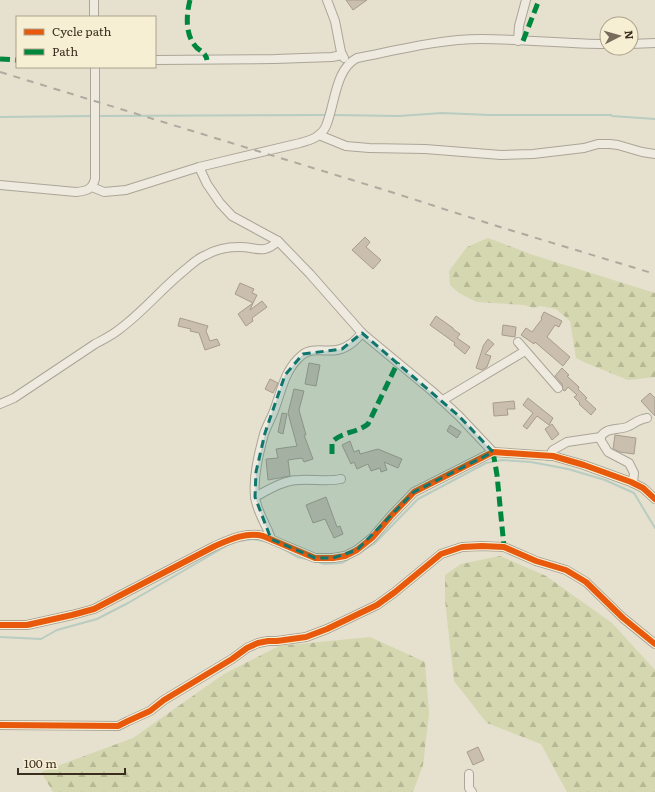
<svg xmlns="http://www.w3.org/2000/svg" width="655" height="792" viewBox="0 0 655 792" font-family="Literata,serif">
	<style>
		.forest { fill: url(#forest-firs) }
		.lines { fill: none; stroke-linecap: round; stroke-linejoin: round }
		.stream { stroke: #b8ccc1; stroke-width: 2 }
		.building { fill: #cabeae; stroke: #a79c8d }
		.street-casing { stroke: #aba597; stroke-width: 10 }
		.street { stroke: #eeeae0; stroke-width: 8 }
		.rail { stroke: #adaaa0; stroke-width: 2; stroke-dasharray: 7 7; stroke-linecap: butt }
		.quiet { stroke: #00873e; stroke-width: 5; stroke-dasharray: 10 5; stroke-linecap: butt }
		.cycleway-casing { stroke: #f7efd3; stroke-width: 8 }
		.cycleway { stroke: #e8590c; stroke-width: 6 }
		.marked { fill: #0f766e; fill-opacity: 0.2; stroke: #0f766e; stroke-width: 3; stroke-dasharray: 8 5; stroke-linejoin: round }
	</style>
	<defs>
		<pattern id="forest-firs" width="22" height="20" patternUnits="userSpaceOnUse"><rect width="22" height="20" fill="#d4d7af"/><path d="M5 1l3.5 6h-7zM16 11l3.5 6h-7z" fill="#b7b996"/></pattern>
	</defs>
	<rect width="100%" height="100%" fill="#e6e0ce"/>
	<g class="forest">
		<polygon points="488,238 533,255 655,293 655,377 628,380 586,363 576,358 570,321 556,309 541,306 534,308 524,305 477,302 459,293 450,285 449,271 467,247"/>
		<polygon points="500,556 546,576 612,623 655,670 655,792 567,792 541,744 487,723 454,681 445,600 445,575 461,564"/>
		<polygon points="370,637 425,662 429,714 423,765 413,792 53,792 41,772 133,738 224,674 279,646"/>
	</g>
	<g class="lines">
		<g class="stream">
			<polyline points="333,115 399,116 442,113 490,115 611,115 612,116 655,119"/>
			<polyline points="97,116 326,115"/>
			<polyline points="0,117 92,116"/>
			<polyline points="240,541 252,539 269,542"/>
			<polyline points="280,547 297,557 311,560"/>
			<polyline points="315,561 324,564 342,563 374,544 418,499 486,463 502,460 531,462 568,469 605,480 634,493 655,528"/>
			<polyline points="0,637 41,639 57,630 97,619 128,603 233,542"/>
		</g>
	</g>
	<g class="building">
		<polygon points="346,0 367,0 353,10"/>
		<polygon points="365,237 370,242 366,247 381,260 373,269 352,250"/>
		<polygon points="240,283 254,289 252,293 257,295 253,303 235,294"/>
		<polygon points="262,301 267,307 252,318 253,321 246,326 238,314 253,303 250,310"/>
		<polygon points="544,312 562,321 559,327 555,325 547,337 570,357 563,366 535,342 534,344 521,335 526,328 532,332 542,319 541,318"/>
		<polygon points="436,316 453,328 453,329 460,334 457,338 470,347 465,354 454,345 455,343 430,325"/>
		<polygon points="180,318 208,326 206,331 210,341 217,339 220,345 205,350 199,333 190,331 191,329 178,326"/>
		<polygon points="503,325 516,327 515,337 502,335"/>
		<polygon points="488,339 494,344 485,354 491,356 487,367 482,370 476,368 483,347 483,346"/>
		<polygon points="309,363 320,365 316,386 305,384"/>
		<polygon points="562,368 569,375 567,376 579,387 578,389 587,398 585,399 596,409 591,415 579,404 580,403 574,397 577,395 568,387 565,391 563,390 562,384 555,376"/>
		<polygon points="270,379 278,383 273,393 265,389"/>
		<polygon points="294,389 304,391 299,410 306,435 304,435 313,459 304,462 302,458 288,460 290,476 268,480 266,459 278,458 276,449 297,446 288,413"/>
		<polygon points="650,393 655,398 655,416 641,401"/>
		<polygon points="528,398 553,418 549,425 537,416 527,429 523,426 533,413 523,405"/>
		<polygon points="514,401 515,409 507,409 508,415 494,416 493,403"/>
		<polygon points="282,413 287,414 283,434 278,432"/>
		<polygon points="552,424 559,434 552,440 545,429"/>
		<polygon points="450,425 461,432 457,438 447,431"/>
		<polygon points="615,435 636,438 634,454 620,452 613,449"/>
		<polygon points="350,441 354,452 359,450 360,454 378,449 402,459 398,468 384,462 387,470 381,472 380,468 371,471 368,464 357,469 354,462 351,464 342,445"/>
		<polygon points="326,497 337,527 340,526 343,534 334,538 325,519 313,523 306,505"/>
		<polygon points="478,747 484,760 473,765 467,752"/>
	</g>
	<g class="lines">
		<g class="street-casing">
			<g id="street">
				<polyline points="94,0 94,17"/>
				<polyline points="327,0 335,21 341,52 344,58"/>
				<polyline points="518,41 519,26 526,0"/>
				<polyline points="631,44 655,43"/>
				<polyline points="155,60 275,59 332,57 342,55"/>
				<polyline points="319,135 346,146 369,148 425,149 501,155 533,154 584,148 598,144 610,144 618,145 642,152 655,154"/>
				<polyline points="199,167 207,184 220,203 232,216 278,241 310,274 362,333 432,391 459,416 493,452"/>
				<path d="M0 185 76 192C86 191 92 190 95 179V67"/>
				<path d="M92 187 104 192 126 190 199 167 300 143C311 140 321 137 326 126 335 105 335 69 357 58 398 50 440 39 481 39 523 39 565 44 607 44"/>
				<polyline points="518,342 558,388"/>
				<polyline points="443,400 525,351"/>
				<path d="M0 404 14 398C41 380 68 362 95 344 104 339 113 335 121 328 145 310 163 287 186 269 193 263 198 258 206 255 215 250 228 247 238 247 255 246 263 256 278 241"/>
				<polyline points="549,456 553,450 567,442 601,437"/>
				<path d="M633 483 634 473 629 463 608 452 600 439C604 426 620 431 629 426 635 423 639 419 647 418"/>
				<path d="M255 497C268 490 284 480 299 480 313 479 328 482 341 479"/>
				<path d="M271 539C267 525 256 511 255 496 253 476 259 453 264 434 267 425 272 417 275 408 282 389 285 369 302 355 311 347 326 352 337 350 348 348 355 341 362 333"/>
				<path d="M0 625H27L72 615 94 609 215 546C231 539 246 532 263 536L315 558H333L345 556 357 550 372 538 391 516 414 492 493 452 553 456 584 465 631 482 643 488 655 499"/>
				<polyline points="0,725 118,726 128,721 150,711 164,700 232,659 247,648 258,643 268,641 277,641 306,637 327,629 377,605 395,592 441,554 462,547 482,546 504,547 536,561 566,570 586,582 623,618 655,644"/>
				<polyline points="469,774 469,788 472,792"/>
			</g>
		</g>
		<use href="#street" class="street"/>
		<polyline class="rail" points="0,72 388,191 500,227 655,274"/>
		<g class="quiet">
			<path d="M190 0C186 16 185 36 197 48 202 52 206 54 207 60"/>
			<polyline points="523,41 539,0"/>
			<polyline points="0,59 17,60"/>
			<polyline points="493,452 497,475 504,547"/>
			<path d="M332 454V442C341 432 357 433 368 424L398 362"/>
		</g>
		<g class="cycleway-casing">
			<g id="cycleway">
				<path d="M0 625H27L72 615 94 609 215 546C231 539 246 532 263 536L315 558H333L345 556 357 550 372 538 391 516 414 492 493 452 553 456 584 465 631 482 643 488 655 499"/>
				<polyline points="0,725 118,726 128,721 150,711 164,700 232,659 247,648 258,643 268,641 277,641 306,637 327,629 377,605 395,592 441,554 462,547 482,546 504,547 536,561 566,570 586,582 623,618 655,644"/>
			</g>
		</g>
		<use href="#cycleway" class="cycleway"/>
	</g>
	<path class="marked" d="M362 333 459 416 493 452 414 492 357 550 333 558H315L271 539 255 497 256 472 265 433 285 375 303 354 342 349Z"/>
	<rect x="16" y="16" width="140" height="52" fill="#f7efd3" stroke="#aca28b"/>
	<rect x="24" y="29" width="20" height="6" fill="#e8590c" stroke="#aca28b"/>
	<text x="52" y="36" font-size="12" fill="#3b2e1e">Cycle path</text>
	<rect x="24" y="49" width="20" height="6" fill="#00873e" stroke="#aca28b"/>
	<text x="52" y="56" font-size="12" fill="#3b2e1e">Path</text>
	<g transform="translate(619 36) rotate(84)"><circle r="19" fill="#f7efd3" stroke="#aca28b"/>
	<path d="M0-3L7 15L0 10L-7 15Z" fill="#776c5c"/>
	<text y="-6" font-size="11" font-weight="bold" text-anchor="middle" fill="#3b2e1e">N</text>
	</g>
	<path d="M18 768v6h107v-6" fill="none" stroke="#3b2e1e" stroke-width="2"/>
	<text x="24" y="768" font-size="12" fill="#3b2e1e" stroke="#f7efd3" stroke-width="3" paint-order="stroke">100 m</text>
</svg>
